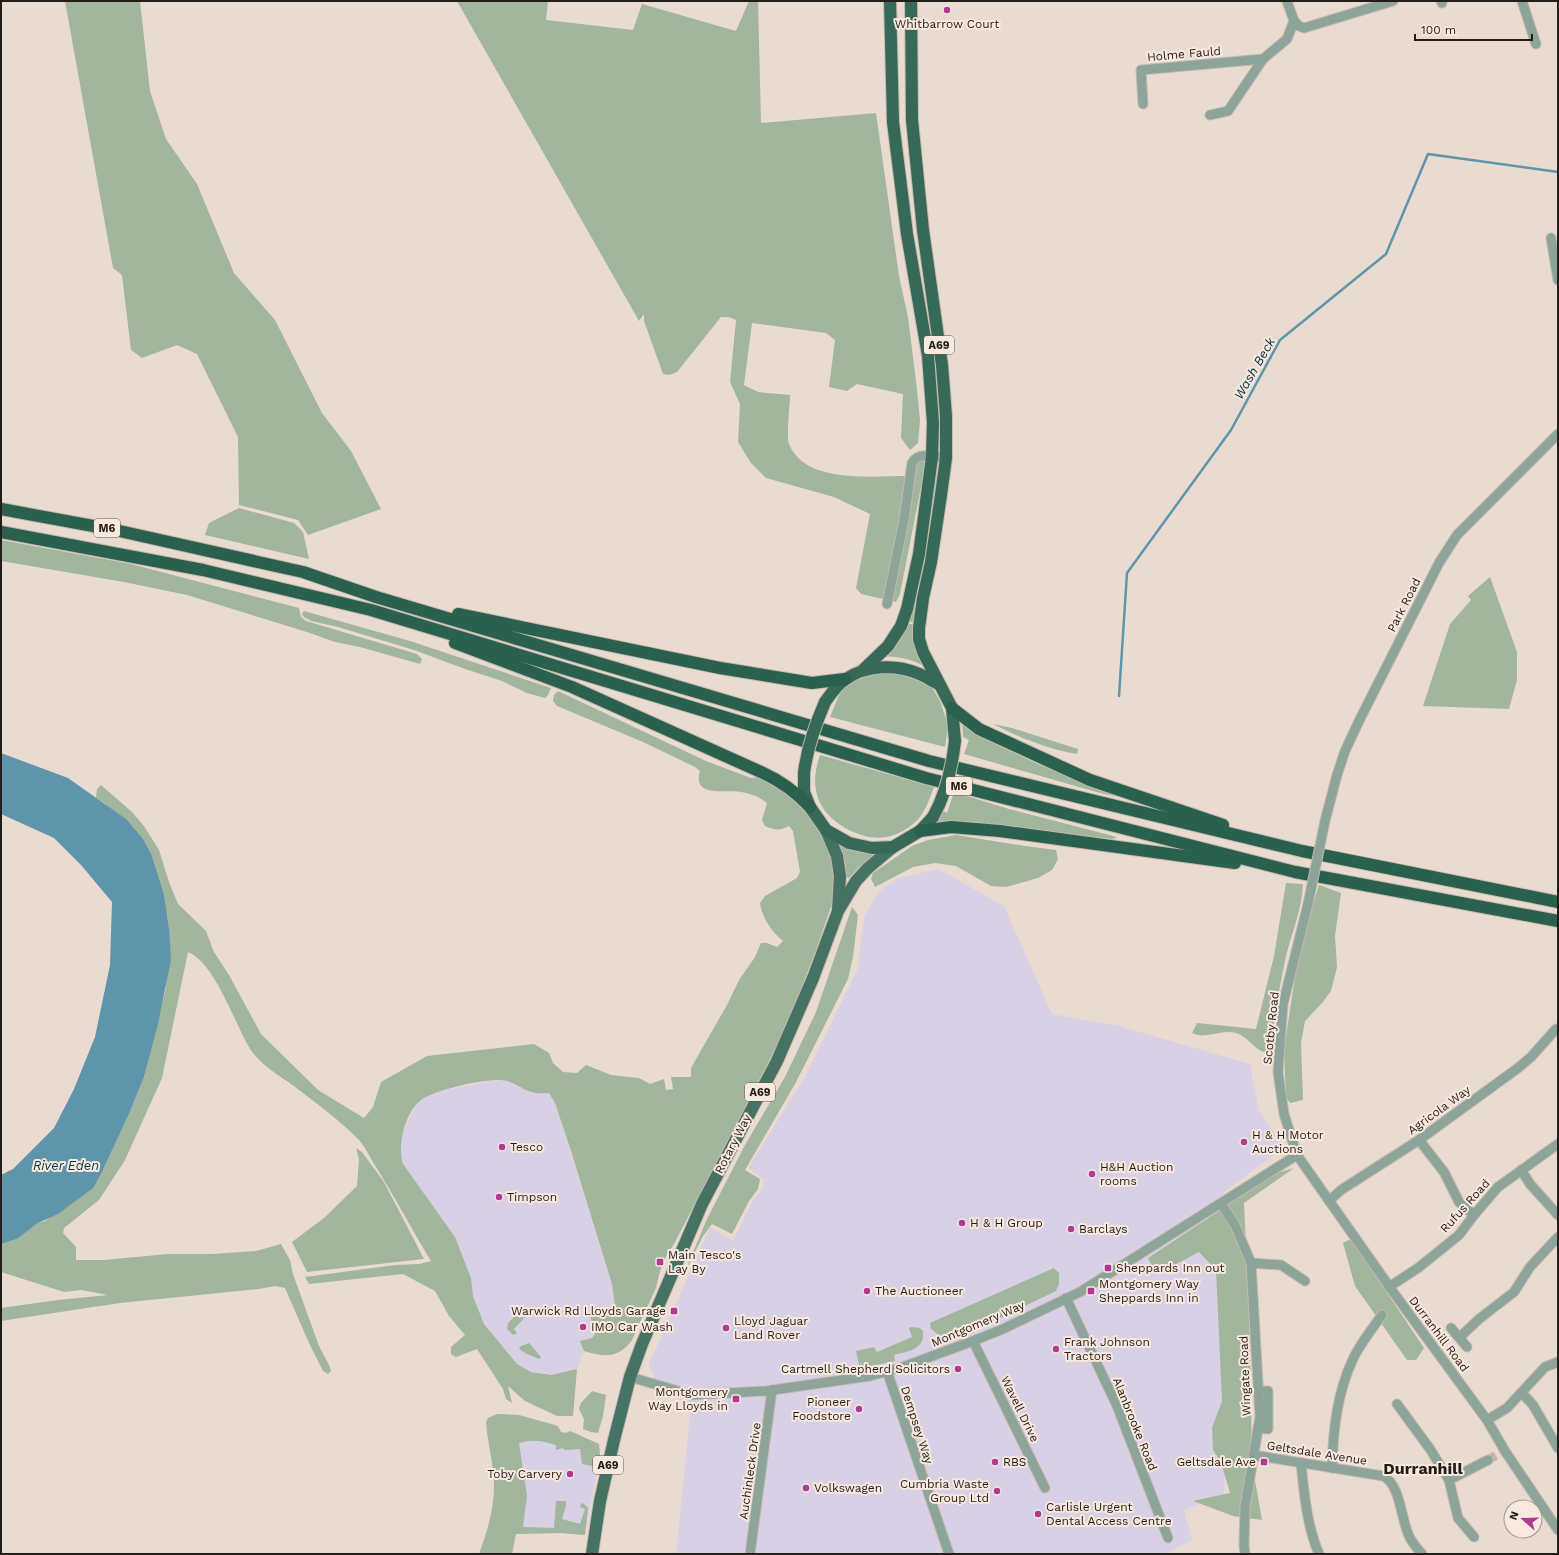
<svg xmlns="http://www.w3.org/2000/svg" width="1559" height="1555" viewBox="0 0 1559 1555" font-family="'Work Sans',sans-serif">
	<style>
		.commercial { fill: #d8d0e5 }
		.green { fill: #a1b69c }
		.water { fill: #5f95ab }
		.lines { fill: none; stroke-linecap: round; stroke-linejoin: round }
		.stream { stroke: #5f95ab; stroke-width: 2.5 }
		.minor-tunnel { stroke: #c2b5ab; stroke-width: 9; stroke-dasharray: 9 4.5; stroke-linecap: butt }
		.minor-casing { stroke: #c6b9af; stroke-width: 11 }
		.primary-casing { stroke: #c6b9af; stroke-width: 14 }
		.trunk-casing { stroke: #c6b9af; stroke-width: 14 }
		.motorway-casing { stroke: #c6b9af; stroke-width: 14 }
		.minor { stroke: #8ca49a; stroke-width: 9 }
		.primary { stroke: #457262; stroke-width: 12 }
		.trunk { stroke: #376958; stroke-width: 12 }
		.motorway { stroke: #29604e; stroke-width: 12 }
		.minor-bridge-casing { stroke: #c6b9af; stroke-width: 11; stroke-linecap: butt }
		.trunk-bridge-casing { stroke: #c6b9af; stroke-width: 14; stroke-linecap: butt }
		.minor-bridge { stroke: #8ca49a; stroke-width: 9 }
		.trunk-bridge { stroke: #376958; stroke-width: 12 }
		.poi-dot { fill: #ad3a94; stroke: #f8e8dd; stroke-width: 1.5 }
		.labels { text-anchor: middle; stroke-width: 4; stroke-linejoin: round; paint-order: stroke }
		.shield { fill: #f8e8dd; stroke: #635a54; stroke-width: 1 }
		.shield-label { font-size: 11px; font-weight: bold; fill: #231d19 }
		.poi-label { font-size: 12px; fill: #231d19; stroke: #f8e8dd; text-anchor: start }
		.street-label { font-size: 12px; fill: #231d19; stroke: #f8e8dd }
		.water-label { font-size: 13px; font-style: italic; fill: #033747; stroke: #f8e8dd }
		.district-label { font-size: 16px; font-weight: bold; fill: #231d19; stroke: #f8e8dd }
	</style>
	<rect width="100%" height="100%" fill="#eadbd0"/>
	<g class="commercial">
		<polygon points="938,869 1004,906 1052,1014 1119,1026 1250,1064 1259,1111 1284,1147 1224,1192 1224,1236 1231,1365 1224,1495 1184,1510 1192,1540 1165,1554 676,1554 691,1404 659,1392 649,1364 710,1227 733,1241 753,1200 763,1188 764,1179 748,1168 805,1077 858,968 864,917 879,891 899,878"/>
		<polygon points="500,1079 513,1082 532,1093 549,1093 555,1103 612,1284 615,1306 608,1309 593,1325 595,1334 592,1338 580,1341 584,1351 577,1369 551,1375 531,1372 517,1364 484,1324 473,1296 471,1278 455,1237 403,1164 400,1154 401,1136 415,1107 421,1099 436,1092"/>
		<polygon points="521,1428 566,1433 570,1431 599,1444 600,1455 585,1535 560,1533 516,1534 515,1437"/>
	</g>
	<g class="green">
		<polygon points="65,1 140,1 150,91 166,139 197,184 234,273 275,320 322,413 351,451 381,509 308,535 298,520 239,505 238,437 197,354 177,345 142,358 131,350 122,275 113,268"/>
		<path d="M457 1H548L546 20 633 30 642 4 736 31 749 1H758L761 123 876 113 899 276 908 317 917 390 920 420 918 443 910 450 901 438 903 394 857 384 847 391 829 387 835 340 826 333 752 323 744 385 758 392 790 395C790 404 786 438 789 444 805 484 870 476 905 476 911 468 915 457 926 461L900 594 896 602 861 594 856 588 870 514 834 497 766 478 751 463 738 442 740 404 730 382 736 320 729 317H721L677 372 669 375 663 374 644 321V314L639 321Z"/>
		<polygon points="935,472 939,472 914,622 906,621"/>
		<polygon points="239,508 294,523 303,532 309,559 205,535 209,523"/>
		<polygon points="1,540 131,564 299,608 301,617 306,621 417,654 422,659 420,664 360,647 335,642 307,632 187,595 124,582 1,561"/>
		<polygon points="1490,577 1517,652 1517,680 1509,709 1423,706 1450,624 1471,600 1468,596"/>
		<polygon points="304,611 410,641 551,688 548,695 545,698 527,693 502,681 465,669 414,650 338,627 311,621 304,617 302,614"/>
		<path d="M905 624H914L924 666C910 659 896 655 880 657Z"/>
		<polygon points="890,667 930,684 940,701 948,725 945,747 830,717 839,695 849,681"/>
		<path d="M558 691 706 761 751 778 765 777 805 807 821 833 834 858 836 892 815 953 784 1032 674 1244 667 1254 660 1271 656 1288 632 1340C618 1359 605 1357 584 1351L580 1341 592 1338 595 1334 590 1315 615 1306 612 1284 571 1151 555 1103 549 1093C544 1093 536 1094 531 1092 520 1088 512 1080 500 1080 484 1079 433 1090 421 1100 405 1113 397 1145 403 1164L455 1237 471 1278 473 1296 484 1324 517 1364 531 1372 551 1375 577 1369 573 1416H557L525 1401 508 1386 512 1403 506 1399 503 1389 477 1349 456 1357 451 1354V1347L465 1335 449 1316 435 1291 403 1274 309 1284 305 1277 395 1265 419 1264 431 1261C412 1230 395 1197 376 1167 370 1158 365 1146 358 1139 340 1121 319 1105 299 1090 284 1078 259 1065 249 1047 234 1022 215 963 188 952L162 1078 125 1160 99 1200 64 1228 63 1233 76 1247V1260H104L168 1254H212L256 1251 281 1244 290 1260 293 1274 319 1346 329 1365 331 1371 328 1374 323 1371 309 1343 285 1288 275 1286 259 1289 120 1303 1 1321V1308L58 1300 108 1295 81 1290 64 1292 1 1272V1244L17 1239 38 1223 45 1221 102 1172 129 1114 144 1077 166 988 169 928 164 894 152 856 104 803 96 798 97 789 101 785 132 812 144 826 159 850 169 882 178 904 206 931 214 952 229 975 261 1034 318 1090 364 1118 373 1107 381 1082 427 1056 534 1044 549 1053 553 1063 563 1072 577 1073 586 1065 611 1075 639 1078 650 1084 664 1079 666 1090 673 1089 671 1077H691V1068L727 1005 739 980 755 957 761 943H767L777 947 783 941C772 932 762 918 760 903L765 896 797 878 800 872 793 831 789 826C780 831 774 830 765 826L762 820 767 803C760 797 749 793 741 792 725 789 692 798 700 771L695 767 643 742 557 706 553 701 554 695Z"/>
		<polygon points="962,720 985,739 1031,761 1078,781 1135,800 1100,793 964,754 969,740 963,737"/>
		<path d="M993 724 1012 728 1078 749 1077 754C1047 749 1020 738 993 724Z"/>
		<path d="M820 755 934 787C929 800 924 816 913 824 907 829 898 834 891 836 865 844 826 823 818 798 813 783 815 770 820 755Z"/>
		<polygon points="954,792 1009,809 1117,837 1113,839 989,826 953,821 933,824 943,811 947,813"/>
		<polygon points="956,835 1025,846 1056,850 1058,859 1052,870 1038,878 1006,887 991,886 956,866 935,863 913,867 875,887 871,879 873,873 912,846 928,840"/>
		<polygon points="837,842 878,852 859,867 849,878 846,877 845,861"/>
		<path d="M1286 883 1303 884C1302 909 1292 932 1286 956 1279 988 1274 1021 1270 1053 1257 1054 1249 1037 1236 1033 1221 1029 1206 1040 1192 1033L1197 1023 1256 1029 1274 956Z"/>
		<polygon points="1319,885 1341,893 1335,936 1337,967 1331,991 1322,1003 1305,1021 1301,1043 1303,1100 1290,1103 1286,1097 1284,1050 1299,950"/>
		<polygon points="852,907 858,915 853,957 848,979 795,1084 745,1170 760,1179 758,1189 749,1201 732,1234 712,1224 703,1236 683,1276 707,1219 745,1145 785,1077 816,1012"/>
		<polygon points="356,1148 362,1152 384,1182 424,1259 307,1272 292,1242 324,1218 357,1186 359,1159"/>
		<polygon points="1294,1168 1244,1203 1250,1339 1252,1463 1262,1520 1233,1516 1193,1501 1230,1493 1221,1462 1213,1450 1212,1428 1222,1401 1216,1270 1199,1252 1165,1270 1153,1268 1148,1258 1276,1173"/>
		<polygon points="1351,1239 1424,1348 1416,1360 1407,1360 1355,1286 1343,1243"/>
		<polygon points="1054,1268 1059,1273 1059,1284 1056,1291 1002,1317 947,1338 939,1335 931,1329 930,1323"/>
		<polygon points="516,1315 519,1318 525,1317 514,1329 517,1333 513,1335 507,1329 508,1323"/>
		<path d="M911 1327 920 1328 923 1331C925 1350 908 1351 894 1355L895 1361 867 1367 859 1365 856 1351 874 1347 877 1352 912 1337 909 1328Z"/>
		<polygon points="529,1343 541,1357 539,1359 527,1354 519,1349 521,1346"/>
		<polygon points="592,1391 606,1395 603,1416 598,1433 591,1432 583,1429 584,1419 579,1409 581,1403"/>
		<path d="M497 1414 519 1415 555 1425 558 1426 561 1432 566 1433 570 1431 599 1444 600 1455 598 1467 582 1464 580 1449 564 1450 563 1448 556 1450V1445C542 1441 533 1439 519 1443L527 1496 523 1527 554 1528 556 1501H566V1506L562 1519 580 1524 585 1509 580 1507 581 1503 584 1504 588 1508 585 1535 560 1533 516 1534 512 1554H479C489 1526 497 1500 493 1470 491 1454 487 1438 486 1422L488 1418Z"/>
	</g>
	<polygon class="water" points="1,753 68,778 126,819 143,839 152,856 164,894 169,928 171,960 158,1024 144,1077 129,1114 102,1172 93,1188 58,1214 38,1223 17,1239 1,1244 1,1175 13,1169 54,1128 74,1089 95,1037 110,965 112,902 81,865 54,838 1,814"/>
	<g class="lines">
		<polyline class="stream" points="1119,696 1127,573 1231,430 1280,340 1386,254 1428,154 1558,172"/>
		<polyline class="minor-tunnel" points="1488,1460 1500,1453"/>
		<g class="minor-casing">
			<g id="minor">
				<polyline points="1441,1 1442,3"/>
				<polyline points="1522,1 1536,44"/>
				<polyline points="1294,21 1299,26 1304,28 1393,1"/>
				<polyline points="1143,104 1141,70 1263,59 1287,39 1294,21 1287,1"/>
				<polyline points="1210,115 1228,111 1263,59"/>
				<polyline points="1551,238 1558,280"/>
				<path d="M887 604 904 520 912 463C919 451 934 457 946 458"/>
				<polyline points="1325,821 1337,775 1345,751 1360,719 1439,563 1457,535 1558,434"/>
				<polyline points="1308,904 1283,1004 1278,1072 1284,1114 1297,1155 1396,1296 1487,1420 1505,1451 1558,1530"/>
				<polyline points="1419,1140 1444,1172 1459,1202 1474,1215"/>
				<polyline points="1521,1170 1530,1184 1558,1215"/>
				<polyline points="1329,1201 1341,1190 1419,1140 1518,1068 1531,1057 1556,1029"/>
				<polyline points="1221,1204 1235,1225 1251,1263 1260,1417 1245,1507 1244,1545 1245,1554"/>
				<polyline points="1251,1263 1281,1265 1305,1281"/>
				<polyline points="1389,1287 1418,1268 1459,1235 1474,1215 1498,1187 1558,1144"/>
				<polyline points="1066,1298 1117,1406 1168,1538"/>
				<polyline points="1451,1328 1467,1347"/>
				<polyline points="1460,1337 1479,1319 1514,1292 1530,1267 1558,1237"/>
				<polyline points="973,1341 1045,1488"/>
				<polyline points="887,1371 949,1554"/>
				<polyline points="630,1377 692,1395 766,1391 870,1376 900,1368 973,1341 1003,1329 1080,1292 1297,1155"/>
				<polyline points="1522,1393 1533,1405 1558,1448"/>
				<polyline points="1397,1404 1430,1449 1449,1480 1458,1518 1474,1537"/>
				<polyline points="1487,1420 1507,1408 1545,1367 1558,1362"/>
				<polyline points="1258,1428 1268,1429 1268,1391 1258,1391"/>
				<path d="M1253 1455 1383 1476C1401 1484 1401 1522 1410 1538 1413 1544 1418 1549 1422 1554"/>
				<path d="M1301 1463C1304 1493 1307 1526 1319 1554"/>
				<path d="M1332 1468C1333 1431 1337 1393 1353 1359 1360 1344 1372 1329 1382 1315"/>
				<polyline points="1449,1480 1488,1460"/>
				<polyline points="750,1554 772,1390"/>
			</g>
		</g>
		<g class="primary-casing">
			<g id="primary">
				<polyline points="826,830 837,856 840,876 838,910"/>
				<polyline points="592,1554 600,1501 614,1440 630,1377 642,1344 702,1204 777,1061 813,978 838,911 856,881 868,868 893,847"/>
			</g>
		</g>
		<g class="trunk-casing">
			<g id="trunk">
				<polyline points="911,1 912,120 923,230 942,365 946,416 946,458 941,495 931,562 923,598 919,628 919,639 923,652 952,708 955,741"/>
				<polyline points="864,669 888,646 901,626 907,609 919,554 932,457 933,423 928,356 907,234 893,122 890,1"/>
				<path d="M825 702C831 694 837 684 846 679 866 665 895 664 917 673 925 676 932 681 939 684"/>
				<polyline points="804,773 804,792 810,807 826,830 849,843 872,848 893,847 920,831 933,817"/>
			</g>
		</g>
		<g class="motorway-casing">
			<g id="motorway">
				<polyline points="1,509 115,530 303,572 376,597 929,761 1302,851 1558,902"/>
				<polyline points="1,532 203,570 371,610 926,778 1295,872 1558,921"/>
				<polyline points="458,614 720,668 812,683 845,679"/>
				<path d="M455 643 572 687 761 772C781 781 795 791 810 807"/>
				<polyline points="952,708 979,729 1090,780 1223,825"/>
				<polyline points="920,831 951,827 1000,831 1235,863"/>
			</g>
		</g>
		<use href="#minor" class="minor"/>
		<use href="#primary" class="primary"/>
		<use href="#trunk" class="trunk"/>
		<use href="#motorway" class="motorway"/>
		<g class="minor-bridge-casing">
			<polyline id="minor-bridge" points="1308,904 1325,821"/>
		</g>
		<g class="trunk-bridge-casing">
			<g id="trunk-bridge">
				<path d="M804 773C807 749 815 725 825 702"/>
				<path d="M933 817C946 794 952 767 955 741"/>
			</g>
		</g>
		<use href="#minor-bridge" class="minor-bridge"/>
		<use href="#trunk-bridge" class="trunk-bridge"/>
	</g>
	<g class="poi-dot">
		<circle cx="947" cy="10" r="4"/>
		<circle cx="1244" cy="1142" r="4"/>
		<circle cx="502" cy="1147" r="4"/>
		<circle cx="1092" cy="1174" r="4"/>
		<circle cx="499" cy="1197" r="4"/>
		<circle cx="962" cy="1223" r="4"/>
		<circle cx="1071" cy="1229" r="4"/>
		<rect x="656" y="1258" width="8" height="8" rx="2"/>
		<rect x="1104" y="1264" width="8" height="8" rx="2"/>
		<circle cx="867" cy="1291" r="4"/>
		<rect x="1087" y="1287" width="8" height="8" rx="2"/>
		<rect x="670" y="1307" width="8" height="8" rx="2"/>
		<circle cx="583" cy="1327" r="4"/>
		<circle cx="726" cy="1328" r="4"/>
		<circle cx="1056" cy="1349" r="4"/>
		<circle cx="958" cy="1369" r="4"/>
		<rect x="732" y="1395" width="8" height="8" rx="2"/>
		<circle cx="859" cy="1409" r="4"/>
		<circle cx="995" cy="1462" r="4"/>
		<rect x="1260" y="1458" width="8" height="8" rx="2"/>
		<circle cx="570" cy="1474" r="4"/>
		<circle cx="806" cy="1488" r="4"/>
		<circle cx="997" cy="1491" r="4"/>
		<circle cx="1038" cy="1514" r="4"/>
	</g>
	<g class="labels">
		<g class="shield">
			<rect x="924" y="336" width="30" height="18" rx="3"/>
			<rect x="94" y="519" width="26" height="18" rx="3"/>
			<rect x="946" y="777" width="26" height="18" rx="3"/>
			<rect x="745" y="1083" width="30" height="18" rx="3"/>
			<rect x="593" y="1456" width="30" height="18" rx="3"/>
		</g>
		<g class="shield-label">
			<text x="939" y="349">A69</text>
			<text x="107" y="532">M6</text>
			<text x="959" y="790">M6</text>
			<text x="760" y="1096">A69</text>
			<text x="608" y="1469">A69</text>
		</g>
		<g class="poi-label">
			<text x="947" y="28" text-anchor="middle">Whitbarrow Court</text>
			<text x="1252" y="1139">H &amp; H Motor<tspan x="1252" dy="14">Auctions</tspan></text>
			<text x="510" y="1151">Tesco</text>
			<text x="1100" y="1171">H&amp;H Auction<tspan x="1100" dy="14">rooms</tspan></text>
			<text x="507" y="1201">Timpson</text>
			<text x="970" y="1227">H &amp; H Group</text>
			<text x="1079" y="1233">Barclays</text>
			<text x="668" y="1259">Main Tesco's<tspan x="668" dy="14">Lay By</tspan></text>
			<text x="1116" y="1272">Sheppards Inn out</text>
			<text x="1099" y="1288">Montgomery Way<tspan x="1099" dy="14">Sheppards Inn in</tspan></text>
			<text x="875" y="1295">The Auctioneer</text>
			<text x="666" y="1315" text-anchor="end">Warwick Rd Lloyds Garage</text>
			<text x="734" y="1325">Lloyd Jaguar<tspan x="734" dy="14">Land Rover</tspan></text>
			<text x="591" y="1331">IMO Car Wash</text>
			<text x="1064" y="1346">Frank Johnson<tspan x="1064" dy="14">Tractors</tspan></text>
			<text x="950" y="1373" text-anchor="end">Cartmell Shepherd Solicitors</text>
			<text x="728" y="1396" text-anchor="end">Montgomery<tspan x="728" dy="14">Way Lloyds in</tspan></text>
			<text x="851" y="1406" text-anchor="end">Pioneer<tspan x="851" dy="14">Foodstore</tspan></text>
			<text x="1003" y="1466">RBS</text>
			<text x="1256" y="1466" text-anchor="end">Geltsdale Ave</text>
			<text x="562" y="1478" text-anchor="end">Toby Carvery</text>
			<text x="989" y="1488" text-anchor="end">Cumbria Waste<tspan x="989" dy="14">Group Ltd</tspan></text>
			<text x="814" y="1492">Volkswagen</text>
			<text x="1046" y="1511">Carlisle Urgent<tspan x="1046" dy="14">Dental Access Centre</tspan></text>
		</g>
		<g class="street-label">
			<text transform="translate(1184 54) rotate(-5)" y="4">Holme Fauld</text>
			<text transform="translate(1404 605) rotate(-63)" y="4">Park Road</text>
			<text transform="translate(1271 1028) rotate(-84)" y="4">Scotby Road</text>
			<text transform="translate(1439 1110) rotate(-36)" y="4">Agricola Way</text>
			<text transform="translate(733 1144) rotate(-63)" y="4">Rotary Way</text>
			<text transform="translate(1465 1206) rotate(-48)" y="4">Rufus Road</text>
			<text transform="translate(978 1324) rotate(-23)" y="4">Montgomery Way</text>
			<text transform="translate(1439 1334) rotate(53)" y="4">Durranhill Road</text>
			<text transform="translate(1245 1376) rotate(-92)" y="4">Wingate Road</text>
			<text transform="translate(1020 1409) rotate(64)" y="4">Wavell Drive</text>
			<text transform="translate(1135 1424) rotate(68)" y="4">Alanbrooke Road</text>
			<text transform="translate(917 1425) rotate(72)" y="4">Dempsey Way</text>
			<text transform="translate(1317 1453) rotate(9)" y="4">Geltsdale Avenue</text>
			<text transform="translate(750 1471) rotate(-82)" y="4">Auchinleck Drive</text>
		</g>
		<g class="water-label">
			<text transform="translate(1254 368) rotate(-60)" y="5">Wash Beck</text>
			<text x="66" y="1170">River Eden</text>
		</g>
		<g class="district-label">
			<text x="1423" y="1474">Durranhill</text>
		</g>
	</g>
	<rect width="1559" height="1555" fill="none" stroke="#231d19" stroke-width="4"/>
	<g transform="translate(1523 1519) rotate(290)"><circle r="19" fill="#f8e8dd" stroke="#a3978f"/>
	<path d="M0-3L7 15L0 10L-7 15Z" fill="#ad3a94"/>
	<text y="-6" font-size="11" font-weight="bold" text-anchor="middle" fill="#231d19">N</text>
	</g>
	<path d="M1415 34v6h117v-6" fill="none" stroke="#231d19" stroke-width="2"/>
	<text x="1421" y="34" font-size="12" fill="#231d19" stroke="#f8e8dd" stroke-width="3" paint-order="stroke">100 m</text>
</svg>
